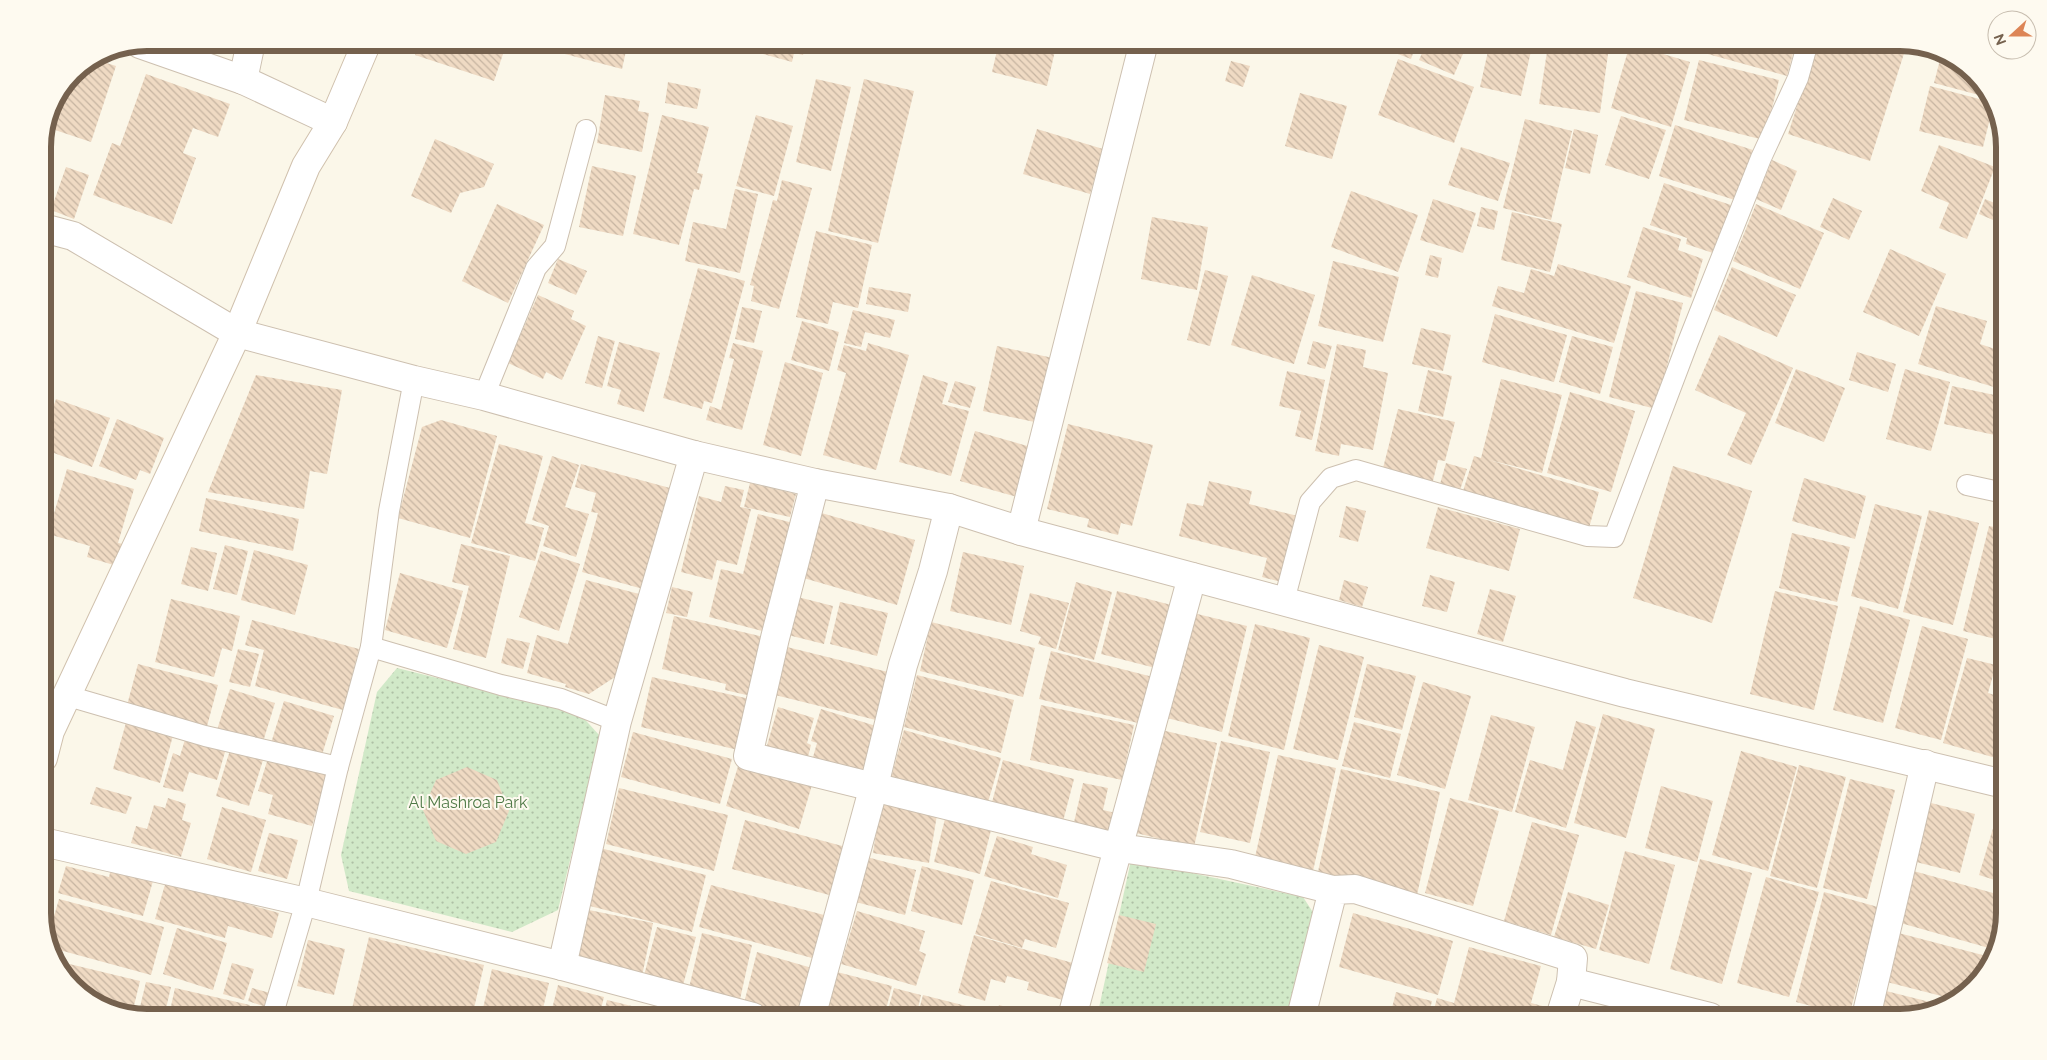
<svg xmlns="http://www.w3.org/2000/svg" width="2047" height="1060" viewBox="0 0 2047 1060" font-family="Raleway,sans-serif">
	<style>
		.park { fill: url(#park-dots) }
		.building { fill: url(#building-back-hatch) }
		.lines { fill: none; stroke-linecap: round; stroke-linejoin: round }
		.lane-casing { stroke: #cdc0b0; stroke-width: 22 }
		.street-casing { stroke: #cdc0b0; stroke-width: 30 }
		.secondary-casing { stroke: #d0c1ad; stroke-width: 30 }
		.lane { stroke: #fff; stroke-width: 20 }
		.street { stroke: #fff; stroke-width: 28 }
		.secondary { stroke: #fff; stroke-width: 28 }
		.labels { text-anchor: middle; stroke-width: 4; stroke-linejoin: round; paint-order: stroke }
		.park-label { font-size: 16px; fill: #4f7946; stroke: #fefaf0 }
		.rim { fill: none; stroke: #75614e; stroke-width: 6 }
	</style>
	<defs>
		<pattern id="park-dots" width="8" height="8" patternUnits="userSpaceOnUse" patternTransform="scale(1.25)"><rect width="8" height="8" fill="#d1e9c8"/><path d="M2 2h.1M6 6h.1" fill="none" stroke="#aec0a5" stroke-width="1.8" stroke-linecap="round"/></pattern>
		<pattern id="building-back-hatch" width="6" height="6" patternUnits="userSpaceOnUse" patternTransform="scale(1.25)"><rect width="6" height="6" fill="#efdac3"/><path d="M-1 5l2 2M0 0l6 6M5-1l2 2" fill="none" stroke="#c6b4a1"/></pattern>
	</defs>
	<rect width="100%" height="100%" fill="#fbf7e9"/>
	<g class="park">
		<polygon points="397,668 579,713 600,736 558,910 512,932 349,891 341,855 377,692"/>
		<polygon points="1131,860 1303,897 1316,917 1290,1017 1097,1017"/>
		<polygon points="1609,1008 1641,1017 1642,1017 1606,1017"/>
	</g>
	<g class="building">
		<polygon points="419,42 507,42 494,81 415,55"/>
		<polygon points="568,42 628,42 622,69 565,54"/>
		<polygon points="806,42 803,55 794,53 792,62 763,54 765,45 757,43"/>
		<polygon points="999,42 1057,42 1047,86 992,72"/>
		<polygon points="1393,42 1417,42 1411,59 1390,51"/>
		<polygon points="1427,42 1468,42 1454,75 1419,60"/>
		<polygon points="1490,42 1533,42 1521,96 1480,87"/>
		<polygon points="1584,42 1602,42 1601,47"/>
		<polygon points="1688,42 1796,42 1787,76 1686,48"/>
		<polygon points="1818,42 1900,42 1907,44 1870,161 1788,134"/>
		<polygon points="1630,44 1690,62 1671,127 1611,108"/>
		<polygon points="1548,45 1608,54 1600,113 1539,104"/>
		<polygon points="1942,52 1946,53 1987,89 1990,98 1934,83"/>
		<polygon points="94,59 116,66 91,142 46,127 51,107 73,73"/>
		<polygon points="1398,59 1474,87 1454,143 1378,115"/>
		<polygon points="1699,60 1779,80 1764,140 1684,120"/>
		<polygon points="1231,61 1250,66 1243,87 1225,81"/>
		<polygon points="146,74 230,104 218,137 193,128 183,153 196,158 172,224 93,195 112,143 120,146"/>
		<polygon points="816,79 851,87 831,171 796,162"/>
		<polygon points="864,79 914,91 878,243 828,231"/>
		<polygon points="668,82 701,89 697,109 665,103"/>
		<polygon points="1930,86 1991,102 1993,106 1983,147 1919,131"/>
		<polygon points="1300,93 1347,106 1332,159 1285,146"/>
		<polygon points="605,95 640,101 638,111 649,113 642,152 597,143"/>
		<polygon points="662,115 709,127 697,173 703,174 699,190 694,189 679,245 633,234"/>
		<polygon points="756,115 793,126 774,196 736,186"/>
		<polygon points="1621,116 1666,130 1649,179 1605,165"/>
		<polygon points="1525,119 1572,131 1551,220 1503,208"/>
		<polygon points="1999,124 2004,140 2004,149 1993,145"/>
		<polygon points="1675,125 1753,150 1738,201 1659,176"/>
		<polygon points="1037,129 1103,149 1090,194 1023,174"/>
		<polygon points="1574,129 1598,135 1590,174 1565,168"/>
		<polygon points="435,139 494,164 484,187 460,193 451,213 411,196"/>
		<polygon points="1939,145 1995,167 1967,239 1939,228 1949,203 1921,191"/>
		<polygon points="1461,147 1510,163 1498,201 1448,185"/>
		<polygon points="1772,160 1797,171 1781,210 1756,199"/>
		<polygon points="592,166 636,176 623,236 579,227"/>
		<polygon points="66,167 89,175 74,219 51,210"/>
		<polygon points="782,180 812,188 779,309 751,301 754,286 750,285 773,200 777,201"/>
		<polygon points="1664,183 1731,205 1716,254 1686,244 1687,238 1650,225"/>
		<polygon points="735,189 758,194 740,273 685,261 693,222 726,229"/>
		<polygon points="1351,191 1418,215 1398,272 1331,247"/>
		<polygon points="1833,198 1862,211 1849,240 1820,227"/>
		<polygon points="1433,199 1476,213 1463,253 1420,240"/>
		<polygon points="1985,199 2004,207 1998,222 1979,214"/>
		<polygon points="497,204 544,225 508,303 462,281"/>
		<polygon points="1756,204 1824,233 1800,289 1733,261"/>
		<polygon points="1481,207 1498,211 1494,230 1477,226"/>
		<polygon points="1512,212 1562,224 1550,272 1501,260"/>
		<polygon points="1152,217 1208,227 1197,290 1141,279"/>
		<polygon points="1643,227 1681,239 1678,250 1703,259 1691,298 1627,277"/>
		<polygon points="816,231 872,245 858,308 833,302 828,324 796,317"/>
		<polygon points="1890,249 1946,274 1919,336 1863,312"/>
		<polygon points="1430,255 1442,258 1438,278 1425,275"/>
		<polygon points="558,259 587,271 576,295 548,283"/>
		<polygon points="1333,261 1399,277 1383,342 1318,326"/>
		<polygon points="1558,264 1631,286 1614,343 1492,306 1498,286 1524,293 1531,269 1554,276"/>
		<polygon points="1732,267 1796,295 1777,337 1714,310"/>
		<polygon points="698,268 745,281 712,403 704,401 702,409 663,398"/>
		<polygon points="1205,270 1228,276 1210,346 1187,340"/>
		<polygon points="1252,275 1315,295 1294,364 1231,345"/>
		<polygon points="869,287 911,294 908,312 866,304"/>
		<polygon points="1636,291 1683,303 1656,409 1609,397"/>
		<polygon points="538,295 574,311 571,319 586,326 562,380 546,372 543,379 508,363"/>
		<polygon points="1936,306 1987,321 1980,344 2004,352 2004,363 1997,388 1918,364"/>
		<polygon points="742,307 762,311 754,343 735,339"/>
		<polygon points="853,310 895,320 890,338 865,332 861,347 844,343"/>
		<polygon points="1495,314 1567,335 1554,382 1482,362"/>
		<polygon points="802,321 839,332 829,371 791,360"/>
		<polygon points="1421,328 1451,335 1443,371 1412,364"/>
		<polygon points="1719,335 1793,368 1751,465 1727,455 1746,413 1695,390"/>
		<polygon points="598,336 615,341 602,388 585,383"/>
		<polygon points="1572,336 1613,347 1600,394 1559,382"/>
		<polygon points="1313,341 1332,346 1325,369 1307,364"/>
		<polygon points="619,342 660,353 644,412 617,404 621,390 607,386"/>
		<polygon points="733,343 763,351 742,430 706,420 710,406 721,410 734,359 729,358"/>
		<polygon points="868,343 909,355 876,470 823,455 846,373 837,370 844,345 866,351"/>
		<polygon points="1337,344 1366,350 1363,367 1388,373 1373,450 1341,444 1339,456 1315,451"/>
		<polygon points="997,346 1053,358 1039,423 983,411"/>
		<polygon points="1857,352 1896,364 1888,392 1849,380"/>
		<polygon points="785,362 823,373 801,456 763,445"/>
		<polygon points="1796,369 1845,388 1824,442 1775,423"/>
		<polygon points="1905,369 1950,382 1931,451 1886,439"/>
		<polygon points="1428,370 1452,376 1443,417 1418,411"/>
		<polygon points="1287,371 1325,380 1312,440 1295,436 1301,411 1279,406"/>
		<polygon points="2004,371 2004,390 1999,389"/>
		<polygon points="256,375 342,390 327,474 310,471 304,509 208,492"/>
		<polygon points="923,375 948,383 942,404 969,411 951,476 899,462"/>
		<polygon points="1501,379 1562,395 1542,473 1489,460 1599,492 1589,528 1463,491 1474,456 1481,458"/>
		<polygon points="955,381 976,387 970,408 948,402"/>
		<polygon points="1952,386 2004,397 2004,437 1944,424"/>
		<polygon points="1570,392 1635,411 1611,492 1547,473"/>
		<polygon points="56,399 110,418 92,467 43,449 43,437"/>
		<polygon points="1398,409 1455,422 1445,461 1438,460 1432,485 1399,477 1401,472 1383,468"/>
		<polygon points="117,419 164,438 150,474 140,470 136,480 99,466"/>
		<polygon points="441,420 497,436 470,538 398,518 422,427"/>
		<polygon points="1068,424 1153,445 1132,526 1121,523 1118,535 1087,527 1089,519 1047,509"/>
		<polygon points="975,431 1038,449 1024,499 960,481"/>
		<polygon points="499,444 543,456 525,523 544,528 535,561 471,543"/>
		<polygon points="552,456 579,465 565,507 589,514 576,557 543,546 549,526 532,520"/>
		<polygon points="1446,463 1467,469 1460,490 1440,484"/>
		<polygon points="581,464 670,488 643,589 582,572 598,513 591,512 596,493 575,487"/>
		<polygon points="1673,466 1752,491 1712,623 1633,598"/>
		<polygon points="67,469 134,489 118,543 123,544 117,566 87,557 90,546 48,534"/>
		<polygon points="1804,478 1866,496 1855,539 1792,521"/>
		<polygon points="1209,481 1252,491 1249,504 1298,516 1281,582 1262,577 1267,558 1179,536 1187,503 1203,506"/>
		<polygon points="750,483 796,494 790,517 744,507"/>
		<polygon points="725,486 744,490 740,507 751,509 737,565 717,560 712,580 681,572 699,496 721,502"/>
		<polygon points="206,498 299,519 293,551 199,531"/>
		<polygon points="1875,504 1922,516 1898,609 1851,596"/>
		<polygon points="1346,506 1366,511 1358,542 1339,537"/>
		<polygon points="1438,507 1520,529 1509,571 1426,548"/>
		<polygon points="1929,510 1979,523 1953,625 1903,612"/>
		<polygon points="818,512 915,540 897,605 800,577"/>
		<polygon points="758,514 797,524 770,633 709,617 721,569 743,574"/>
		<polygon points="1989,526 2004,529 2004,641 1963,631"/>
		<polygon points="1792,533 1850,547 1837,602 1779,588"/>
		<polygon points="461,544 510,556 486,658 453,649 469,586 452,582"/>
		<polygon points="225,545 248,551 237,595 213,589"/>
		<polygon points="191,547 217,553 208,591 181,584"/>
		<polygon points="254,550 308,565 295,615 241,600"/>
		<polygon points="541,551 580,564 559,631 519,617"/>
		<polygon points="963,552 1024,566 1011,625 950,611"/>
		<polygon points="400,573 463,591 447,648 385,630"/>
		<polygon points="1430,575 1455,582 1447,612 1422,606"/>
		<polygon points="586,580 643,595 621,673 589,694 565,687 566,684 527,673 537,635 568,644"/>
		<polygon points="1344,580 1368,587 1362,607 1339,600"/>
		<polygon points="1076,582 1112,592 1094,660 1058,650"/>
		<polygon points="672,587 693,592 687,617 666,613"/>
		<polygon points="1490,589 1516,596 1503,642 1477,634"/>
		<polygon points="1117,591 1183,608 1167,671 1101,654"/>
		<polygon points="1775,591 1838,606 1814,710 1750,694"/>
		<polygon points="1030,593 1069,603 1056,649 1038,644 1041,637 1020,631"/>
		<polygon points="790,595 833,606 824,644 780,633"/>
		<polygon points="171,599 240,616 232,651 222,648 214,677 155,662"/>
		<polygon points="840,602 888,613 877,656 830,644"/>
		<polygon points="1860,606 1910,620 1883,723 1833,710"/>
		<polygon points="1189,612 1247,626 1222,732 1163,717"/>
		<polygon points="674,616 768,638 755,697 725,690 726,684 662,669"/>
		<polygon points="252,620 359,649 343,710 255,686 264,650 245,645"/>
		<polygon points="931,622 1035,648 1023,697 920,671"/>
		<polygon points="1255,624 1310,638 1284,750 1228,736"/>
		<polygon points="1922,626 1968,639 1941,740 1895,728"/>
		<polygon points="507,638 530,643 523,669 501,663"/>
		<polygon points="1319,645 1364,657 1338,760 1293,749"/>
		<polygon points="787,647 892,673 880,721 775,695"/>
		<polygon points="238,649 259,654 250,687 229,682"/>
		<polygon points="1051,651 1153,677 1142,724 1039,699"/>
		<polygon points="1967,658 1996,665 1988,693 2004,698 2004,728 1996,758 1943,743"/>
		<polygon points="138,664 218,685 206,730 126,709"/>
		<polygon points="1367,664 1416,676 1402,730 1354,717"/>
		<polygon points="917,675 1014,700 1001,753 904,727"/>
		<polygon points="652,677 750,699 738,750 641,727"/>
		<polygon points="1423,682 1471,696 1445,789 1397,775"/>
		<polygon points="230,689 275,703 262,745 217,730"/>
		<polygon points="284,701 334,716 321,758 271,743"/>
		<polygon points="1041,705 1134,725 1122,780 1030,760"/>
		<polygon points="778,707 814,718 807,743 811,745 807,761 766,749"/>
		<polygon points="821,709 876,726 860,779 811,764 817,743 811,741"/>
		<polygon points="1603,714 1655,729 1626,838 1574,823"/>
		<polygon points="1491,715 1535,727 1512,812 1468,800"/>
		<polygon points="127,719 174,732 160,783 113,769"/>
		<polygon points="1576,721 1596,727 1566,828 1515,812 1530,760 1563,770"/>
		<polygon points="1354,722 1401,734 1390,778 1342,766"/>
		<polygon points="1153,728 1217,743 1194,847 1136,833"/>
		<polygon points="904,730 1001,758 986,809 890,782"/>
		<polygon points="633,732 732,759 720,804 621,777"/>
		<polygon points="187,733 227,745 217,780 189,772 183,792 163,787 173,753 180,756"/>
		<polygon points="1221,741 1270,752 1250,843 1200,832"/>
		<polygon points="2004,741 2004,759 1999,758"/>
		<polygon points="230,750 263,760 249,806 216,796"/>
		<polygon points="1741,751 1797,767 1768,871 1712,855"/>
		<polygon points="1278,755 1336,768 1311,880 1253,866"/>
		<polygon points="268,758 327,775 312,826 268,814 273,795 258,791"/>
		<polygon points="1003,760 1074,779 1061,829 990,810"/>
		<polygon points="739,763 812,785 799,829 726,806"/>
		<polygon points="1799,765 1846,777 1817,888 1770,876"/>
		<polygon points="467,767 497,780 509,811 496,842 466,854 436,841 423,810 436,780"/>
		<polygon points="1341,769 1440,792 1416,899 1317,876"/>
		<polygon points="1850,779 1895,790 1867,899 1823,888"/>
		<polygon points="1083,783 1108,788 1103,810 1120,814 1114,841 1072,831"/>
		<polygon points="1661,786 1713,801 1697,862 1645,848"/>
		<polygon points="96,787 132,797 126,814 90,804"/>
		<polygon points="619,788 728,815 714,871 606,844"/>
		<polygon points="168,798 186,804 182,820 191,823 181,857 131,843 136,826 147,829 154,805 165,808"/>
		<polygon points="1450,798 1499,811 1473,906 1425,893"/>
		<polygon points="881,800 938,809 929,863 873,853"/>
		<polygon points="1927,802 1975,814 1960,873 1912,861"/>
		<polygon points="222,807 266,820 251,872 207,859"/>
		<polygon points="947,811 993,822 980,874 934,862"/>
		<polygon points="1997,815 2004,818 2004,883 1979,875"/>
		<polygon points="745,820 846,847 833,896 732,869"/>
		<polygon points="1532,822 1579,835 1551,935 1504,921"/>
		<polygon points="269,833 298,840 287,879 258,871"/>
		<polygon points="997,836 1033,847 1031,854 1067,865 1058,898 984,876"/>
		<polygon points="596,847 706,875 692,932 582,904"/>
		<polygon points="1625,851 1675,865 1649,964 1599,950"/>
		<polygon points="863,856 916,870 905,915 852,901"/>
		<polygon points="1700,859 1752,873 1722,984 1670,969"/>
		<polygon points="66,866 109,877 111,869 153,881 143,916 58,893"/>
		<polygon points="922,866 974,880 962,925 911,911"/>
		<polygon points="1910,870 2004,896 2004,913 1996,950 1897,922"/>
		<polygon points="1766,877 1819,892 1789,997 1737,983"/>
		<polygon points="166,881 279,913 272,938 228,926 225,938 155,919"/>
		<polygon points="991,881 1069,903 1056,948 1025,939 1022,948 975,934"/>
		<polygon points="711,885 824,915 812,958 699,927"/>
		<polygon points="1568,892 1609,905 1596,949 1554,937"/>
		<polygon points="1824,892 1878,907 1849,1016 1796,1002"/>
		<polygon points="59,899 164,927 151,975 52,948 48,937"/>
		<polygon points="584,909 653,923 642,976 573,962"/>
		<polygon points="857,911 925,931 919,951 926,954 916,986 841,964"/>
		<polygon points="1353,913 1453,941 1438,995 1339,967"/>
		<polygon points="1119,915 1156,924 1144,972 1107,963"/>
		<polygon points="657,927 696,937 682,989 643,979"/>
		<polygon points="177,928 227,943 213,990 163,974"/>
		<polygon points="1891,931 1994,958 1994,959 1957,1000 1879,980"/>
		<polygon points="702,933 752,945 739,1004 688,992"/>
		<polygon points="974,935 1080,965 1070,1002 1027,990 1029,982 1007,976 1005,983 991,979 985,1001 958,993"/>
		<polygon points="369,937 484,965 472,1017 350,1017"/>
		<polygon points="308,940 345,949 334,995 297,986"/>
		<polygon points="1469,947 1541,966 1531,1003 1554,1009 1552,1017 1432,1017 1437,998 1454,1003"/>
		<polygon points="757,952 812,968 798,1017 744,1003"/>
		<polygon points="57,961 140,981 132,1014 101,1007 60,971"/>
		<polygon points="232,963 254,969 244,1000 223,994"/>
		<polygon points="492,969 549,983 541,1017 481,1017"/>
		<polygon points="833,971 892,986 884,1017 821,1017"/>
		<polygon points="146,982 171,987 164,1017 138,1015"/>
		<polygon points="558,985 604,997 599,1017 550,1017"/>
		<polygon points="175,988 250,1005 247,1017 182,1017 169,1015"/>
		<polygon points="252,988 270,993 266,1007 248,1001"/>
		<polygon points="894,988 921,995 916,1017 886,1017"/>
		<polygon points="1882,990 1942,1005 1900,1017 1875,1017"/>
		<polygon points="1396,992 1432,1001 1428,1017 1367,1017 1370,1006 1391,1012"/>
		<polygon points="923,995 990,1012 988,1017 917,1017"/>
		<polygon points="607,1000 677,1017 603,1017"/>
		<polygon points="999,1005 1044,1017 996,1017"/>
	</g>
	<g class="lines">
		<g class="lane-casing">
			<g id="lane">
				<polyline points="484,396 536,268 555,246 586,130"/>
				<polyline points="1967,485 2004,493"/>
				<polyline points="1284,601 1310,502 1331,478 1356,470 1587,536 1614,537 1688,342 1761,158 1798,78 1808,42"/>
				<polyline points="371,647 501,685 561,699 617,721"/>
				<polyline points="68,696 205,736 338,767"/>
				<polyline points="272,1017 306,902 338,767 371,647 389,511 414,380"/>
			</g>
		</g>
		<g class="street-casing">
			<g id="street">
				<polyline points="140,44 243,80 333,122"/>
				<polyline points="243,80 251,42"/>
				<polyline points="43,228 73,236 237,333 414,380 484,396 694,455 815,483 949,508 1021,531 1625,693 2004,784"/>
				<polyline points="815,483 775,638 748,756 1120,848 1231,864 1333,890"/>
				<polyline points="1021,531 1144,42"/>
				<polyline points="43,842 306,902 562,966 753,1017"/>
				<polyline points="562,966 617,721 694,455"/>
				<polyline points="1571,982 1710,1017"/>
				<polyline points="811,1017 874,786 903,665 933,571 949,508"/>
				<polyline points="1072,1017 1192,577"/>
				<polyline points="1301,1017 1333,890 1355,889 1573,958 1571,982 1560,1017"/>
				<polyline points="1866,1017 1925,764"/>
			</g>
		</g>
		<g class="secondary-casing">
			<polyline id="secondary" points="43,758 50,731 237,333 306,166 333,122 367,42"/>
		</g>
		<use href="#lane" class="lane"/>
		<use href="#street" class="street"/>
		<use href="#secondary" class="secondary"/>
	</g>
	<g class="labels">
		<g class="park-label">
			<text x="468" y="808">Al Mashroa Park</text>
		</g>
	</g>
	<path d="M0 0H2047V1060H0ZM147 51H1900A96 96 0 0 1 1996 147V913A96 96 0 0 1 1900 1009H147A96 96 0 0 1 51 913V147A96 96 0 0 1 147 51Z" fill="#fefaf0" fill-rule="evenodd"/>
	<path class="rim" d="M147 51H1900A96 96 0 0 1 1996 147V913A96 96 0 0 1 1900 1009H147A96 96 0 0 1 51 913V147A96 96 0 0 1 147 51Z"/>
	<g transform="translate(2012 35) rotate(249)"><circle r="24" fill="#fefaf0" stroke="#c7bdaf"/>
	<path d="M0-4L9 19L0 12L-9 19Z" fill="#dd8556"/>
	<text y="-8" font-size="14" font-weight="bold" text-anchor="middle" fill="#75614e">N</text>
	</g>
</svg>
